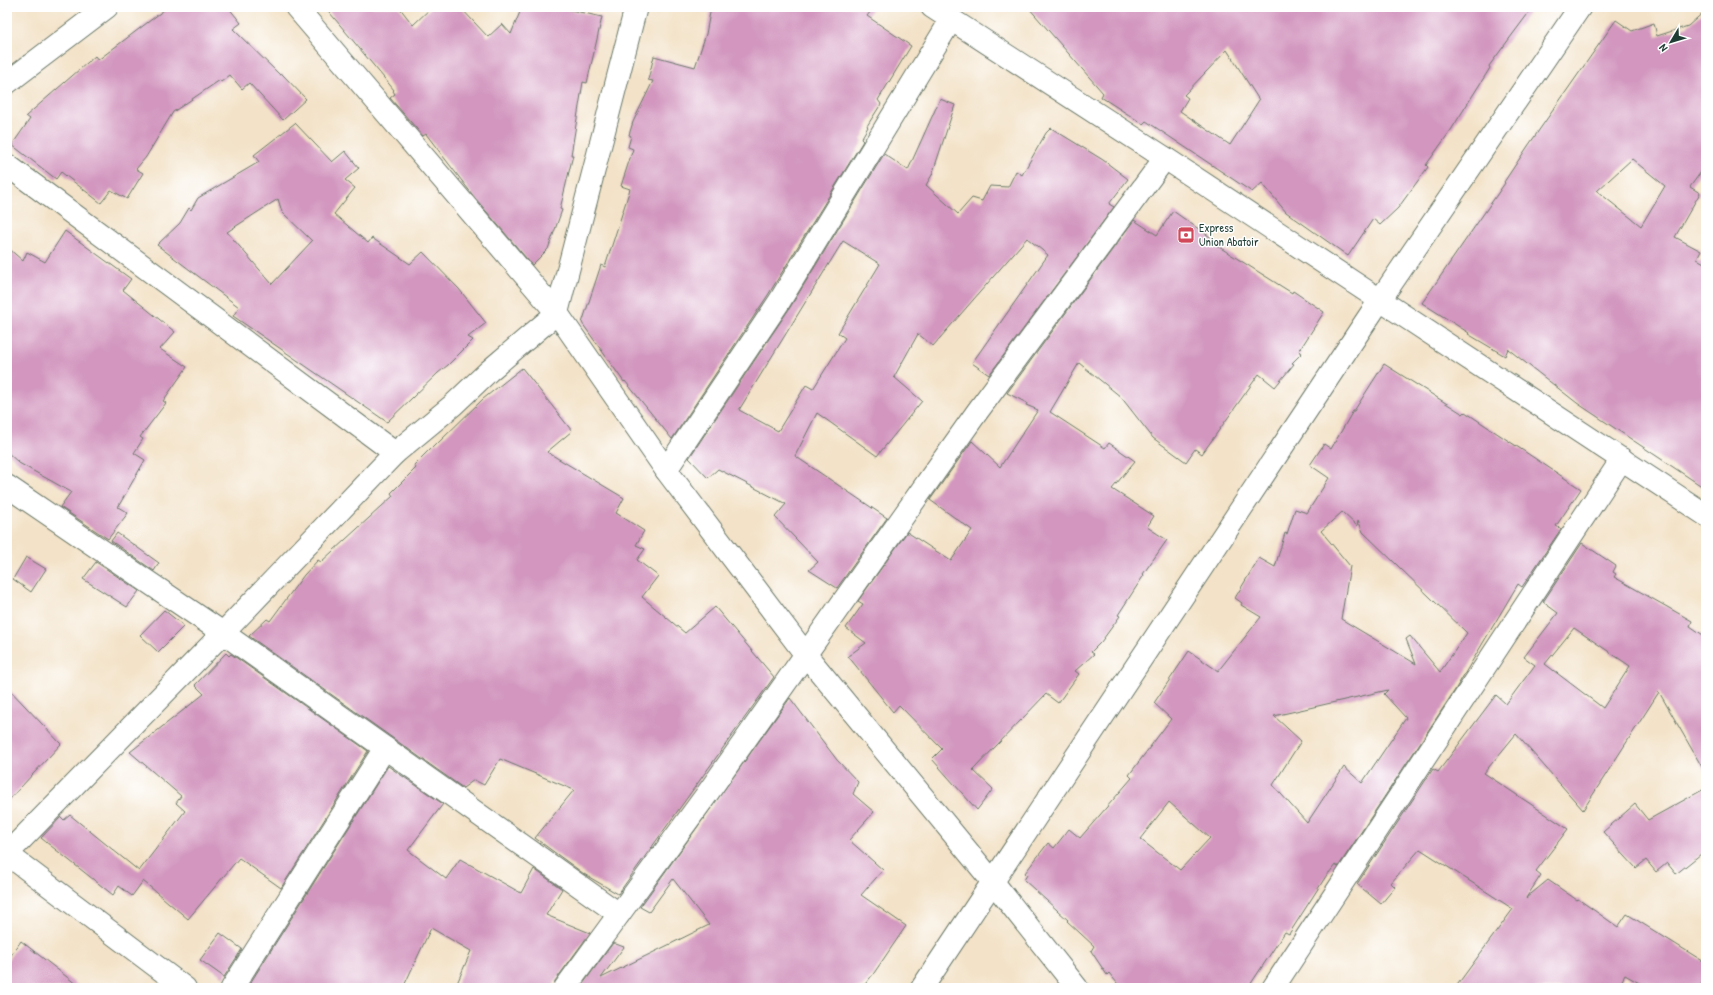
<svg xmlns="http://www.w3.org/2000/svg" width="1713" height="995" viewBox="0 0 1713 995" font-family="'Patrick Hand',sans-serif">
	<style>
		.building { fill: #d397bf; fill-rule: evenodd }
		.lines { fill: none; stroke-linecap: round; stroke-linejoin: round }
		.minor-casing { stroke: #697767; stroke-width: 24 }
		.secondary-casing { stroke: #697767; stroke-width: 24 }
		.minor { stroke: #fff; stroke-width: 22 }
		.secondary { stroke: #fff; stroke-width: 22 }
		.labels { text-anchor: middle; stroke-width: 3; stroke-linejoin: round; paint-order: stroke }
		.poi-label { font-size: 12px; fill: #1f3d34; stroke: #fff; text-anchor: start }
	</style>
	<rect width="100%" height="100%" fill="#fff"/>
	<filter id="ink" filterUnits="userSpaceOnUse"><feTurbulence type="fractalNoise" baseFrequency=".025" numOctaves="2"/><feDisplacementMap in="SourceGraphic" scale="8" xChannelSelector="R" yChannelSelector="G"/><feConvolveMatrix kernelMatrix="1 2 1 2 8 2 1 2 1" color-interpolation-filters="sRGB"/></filter>
	<filter id="wash" filterUnits="userSpaceOnUse"><feTurbulence type="fractalNoise" baseFrequency=".012" numOctaves="4" result="noise"/><feDisplacementMap in="SourceGraphic" scale="16" xChannelSelector="R" yChannelSelector="G"/><feGaussianBlur stdDeviation="0.9" result="paint"/><feColorMatrix in="noise" values="0 0 0 0 0 0 0 0 0 0 0 0 0 0 0 0 0 1.4 0 .05"/><feComposite in="paint" operator="in"/></filter>
	<g filter="url(#wash)">
		<rect width="100%" height="100%" fill="#f3e2c7"/>
		<g id="blocks">
			<g class="building">
				<polygon points="168,7 228,7 241,23 233,29 280,75 282,74 306,99 283,120 249,83 242,89 230,75 221,82 220,80 173,112 146,157 136,169 143,173 127,199 111,190 101,203 61,172 56,179 12,145 30,119 26,116 95,56 98,60"/>
				<polygon points="325,7 399,7 413,25 432,7 460,7 488,37 502,24 511,34 522,7 557,7 602,17 587,83 583,82 571,155 573,155 560,209 562,210 548,249 532,265 475,198 426,134 423,136 390,98 395,94 393,91 394,90"/>
				<polygon points="711,7 874,7 867,16 911,46 878,100 881,104 867,126 868,127 861,139 863,141 768,295 672,439 625,381 624,382 582,323 601,265 605,267 630,189 621,186 633,149 628,147 631,136 629,135 633,122 653,81 648,80 654,56 695,67 706,34"/>
				<path d="M1028 7H1533L1489 66 1490 68 1451 130 1426 165 1428 167 1398 208 1380 225 1373 219 1348 256 1286 212 1262 183 1252 192 1146 121 1143 124 1101 97 1103 93ZM1227 50 1259 100 1230 145 1180 111 1188 98 1184 95Z"/>
				<path d="M1706 10V165L1690 187 1700 193 1675 237 1701 251 1697 259 1706 264V489L1577 403 1508 349 1505 356 1468 334 1469 333 1422 303 1505 183 1504 182 1528 146 1616 20 1632 31 1654 23 1657 36 1688 26ZM1632 159 1665 186 1641 226 1597 191Z"/>
				<path d="M940 99 955 105 932 175 926 185 958 214 972 198 982 201 990 186 1008 187 1016 171 1022 175 1046 133 1051 128 1103 160 1128 179 1109 204 1114 207 989 375 972 363 1048 255 1027 238 933 346 918 334 894 377 922 401 877 456 817 413 795 456 887 518 837 588 809 570 818 562 775 517 786 504 718 469 708 478 689 458 789 309 884 154 908 170ZM843 241 880 264 838 333 845 338 813 389 806 385 778 431 739 410Z"/>
				<path d="M295 123 332 162 345 151 359 168 345 180 355 188 334 214 368 243 372 238 410 264 423 252 459 289 486 323 468 337 473 340 448 365 438 373 387 422 233 316 239 307 157 245 180 223 189 208 191 210 198 198 259 162 254 155ZM278 199 282 212 312 241 272 284 227 232Z"/>
				<polygon points="1173,211 1213,239 1211,242 1292,293 1293,291 1324,312 1299,351 1302,353 1292,363 1294,364 1275,387 1259,374 1202,454 1195,449 1186,462 1153,438 1121,397 1079,363 1050,412 1105,448 1109,443 1135,461 1112,489 1154,516 1147,527 1167,540 1143,574 1144,575 1118,615 1120,616 1101,642 1091,652 1094,654 1075,671 1079,674 1058,703 1046,694 973,770 993,789 977,810 932,759 942,749 899,705 893,712 848,656 866,643 846,628 863,604 858,601 907,532 951,561 972,530 930,500 972,441 1000,467 1038,410 1026,405 1027,403 1007,393 1134,220 1157,235"/>
				<polygon points="65,231 131,279 123,290 175,332 160,349 187,367 163,401 166,403 140,437 143,439 134,453 145,460 118,507 128,513 108,539 60,507 71,492 19,463 7,452 7,247 23,261 27,252 45,262"/>
				<path d="M1384 364 1463 414 1465 412 1581 489 1556 526 1561 529 1522 587 1518 584 1455 690 1338 867 1335 865 1329 873H1328L1289 934 1285 932 1248 988H1121L1109 973 1107 975 1091 951 1094 946 1067 921 1068 920 1024 880 1027 875 1025 873 1048 843 1054 848 1069 829 1080 838 1132 778 1129 775 1171 719 1154 703 1189 651 1218 671 1261 617 1241 605 1242 603 1235 598 1259 558 1275 567 1285 533 1287 534 1295 509 1307 513 1329 478 1310 465 1324 444 1331 449 1353 411H1354ZM1342 512 1357 526 1358 520 1363 532 1467 633 1440 672 1410 636 1406 639 1416 664 1341 619 1350 566 1321 531ZM1388 690 1384 694 1406 718 1362 783 1344 767 1307 823 1273 785 1301 741 1274 716ZM1169 802 1210 838 1180 870 1140 839Z"/>
				<polygon points="522,368 572,431 547,452 624,498 616,513 644,531 636,545 645,549 637,560 658,576 642,597 685,633 715,607 774,677 618,894 584,874 535,838 574,790 500,759 484,785 474,780 463,788 249,636 267,619 270,621 304,575 318,560 321,562 393,496 391,493 416,468 414,465 436,443 437,444 483,399"/>
				<polygon points="117,533 159,563 154,571 111,541"/>
				<path d="M1582 543 1616 566 1613 572 1616 574 1614 577 1692 621 1690 626 1706 637V774L1659 692 1583 810 1516 734 1484 773 1568 829 1536 871 1541 875 1526 898 1548 880 1577 900 1578 899 1618 927 1627 914 1706 963V976L1699 988H1648L1625 975 1618 988H1455L1513 909 1420 849 1391 883 1395 887 1381 904 1357 884 1433 769 1438 772 1496 695 1506 704 1535 665 1524 657 1558 613 1543 602ZM1574 628 1630 666 1603 708 1545 664Z"/>
				<polygon points="26,557 46,569 31,592 13,579"/>
				<polygon points="96,562 139,591 127,607 83,579"/>
				<polygon points="164,610 184,626 158,652 140,635"/>
				<polygon points="226,653 229,656 231,654 368,751 281,888 239,858 188,919 143,881 132,896 119,886 113,895 41,838 61,817 64,820 70,815 139,871 185,811 176,803 181,796 130,752 204,694 195,685"/>
				<polygon points="7,687 61,744 7,802"/>
				<polygon points="790,698 837,760 858,782 853,794 874,812 849,840 883,870 861,895 906,926 874,973 862,988 580,988 613,943 624,947 601,978 709,925 673,879 649,912 640,907"/>
				<polygon points="388,766 443,804 408,850 446,879 460,859 521,893 534,869 562,889 546,915 590,933 555,981 553,988 455,988 471,951 431,928 403,988 247,988"/>
				<polygon points="1706,788 1706,850 1676,874 1667,863 1656,872 1646,860 1636,868 1603,832 1635,804 1648,820"/>
				<polygon points="220,933 242,949 224,977 200,960"/>
				<polygon points="21,941 81,988 7,988 7,961"/>
			</g>
		</g>
	</g>
	<g filter="url(#ink)">
		<use href="#blocks" fill-opacity="0" stroke="#697767" stroke-width="1"/>
		<g class="lines">
			<g class="minor-casing">
				<g id="minor">
					<polyline points="296,7 557,313 666,470 806,655 993,882 1077,988"/>
					<polyline points="7,83 107,7"/>
					<polyline points="7,165 395,453"/>
					<polyline points="666,470 779,302 951,20"/>
					<polyline points="7,486 223,633 619,914"/>
					<polyline points="7,854 223,633 395,453 453,405 489,371 557,313 636,7"/>
					<polyline points="7,854 185,988"/>
					<polyline points="232,988 385,748"/>
					<polyline points="565,988 707,794 977,412 1165,158"/>
					<polyline points="922,988 1380,300 1165,158 932,7"/>
					<polyline points="1273,988 1622,459"/>
				</g>
			</g>
			<g class="secondary-casing">
				<polyline id="secondary" points="1580,7 1380,300 1706,515"/>
			</g>
			<use href="#minor" class="minor"/>
			<use href="#secondary" class="secondary"/>
		</g>
	</g>
	<defs>
		<g id="bank-square" transform="scale(0.9)"><rect x="-9" y="-9" width="18" height="18" rx="4" fill="#d1495b" stroke="#fff"/><path d="M-6-4H6V4H-6ZM0-2.3a2.3 2.3 0 1 0 0 4.6a2.3 2.3 0 1 0 0-4.6Z" fill="#fff"/></g>
	</defs>
	<g fill-rule="evenodd">
		<use href="#bank-square" x="1186" y="235"/>
	</g>
	<g class="labels">
		<g class="poi-label">
			<text x="1199" y="232">Express<tspan x="1199" dy="14">Union Abatoir</tspan></text>
		</g>
	</g>
	<rect width="1713" height="995" fill="none" stroke="#fff" stroke-width="24"/>
	<g transform="translate(1671 42) rotate(232)" stroke="#ffffff" stroke-width="3" paint-order="stroke">
	<path d="M0-3L7 15L0 10L-7 15Z" fill="#1f3d34"/>
	<text y="-6" font-size="11" font-weight="bold" text-anchor="middle" fill="#1f3d34">N</text>
	</g>
</svg>
